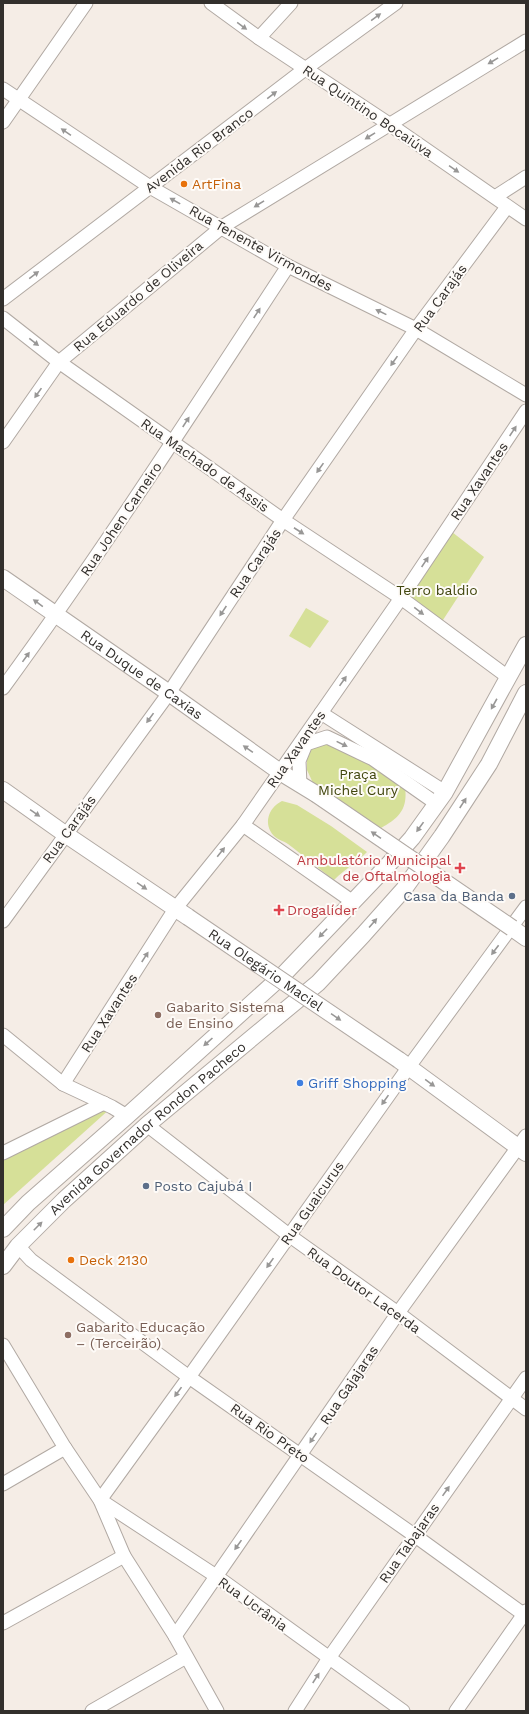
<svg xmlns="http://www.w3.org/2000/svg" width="529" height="1714" viewBox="0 0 529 1714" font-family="'Work Sans',sans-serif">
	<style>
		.green { fill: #d6e098 }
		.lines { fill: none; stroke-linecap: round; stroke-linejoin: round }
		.minor-casing { stroke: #b1a9a3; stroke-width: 15 }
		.major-casing { stroke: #b1a9a3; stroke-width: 18 }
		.minor { stroke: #fff; stroke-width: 13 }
		.major { stroke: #fff; stroke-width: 16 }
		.major-bridge-casing { stroke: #b1a9a3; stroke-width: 18; stroke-linecap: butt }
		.major-bridge { stroke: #fff; stroke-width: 16 }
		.oneway { fill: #989796 }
		.food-dot { fill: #e8710a; stroke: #fefbf8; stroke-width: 1.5 }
		.health-dot { fill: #e0444e; stroke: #fefbf8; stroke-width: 1.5 }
		.service-dot { fill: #5c6f8a; stroke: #fefbf8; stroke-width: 1.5 }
		.education-dot { fill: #8d6e63; stroke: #fefbf8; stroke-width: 1.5 }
		.shop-dot { fill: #3f7fe0; stroke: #fefbf8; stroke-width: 1.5 }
		.labels { text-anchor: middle; stroke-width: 4; stroke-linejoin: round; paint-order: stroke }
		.street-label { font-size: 14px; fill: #322f2c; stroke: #fefbf8 }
		.food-label { font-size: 14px; fill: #c56008; stroke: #fefbf8; text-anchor: start }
		.park-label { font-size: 14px; fill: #41460d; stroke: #fefbf8 }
		.health-label { font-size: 14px; fill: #be3a42; stroke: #fefbf8; text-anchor: end }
		.service-label { font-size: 14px; fill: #4e5e75; stroke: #fefbf8; text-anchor: end }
		.education-label { font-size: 14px; fill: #785e54; stroke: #fefbf8; text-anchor: start }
		.shop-label { font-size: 14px; fill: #366cbe; stroke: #fefbf8; text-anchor: start }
	</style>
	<rect width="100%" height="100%" fill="#f5ede6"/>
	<g class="green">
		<polygon points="452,532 484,557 441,623 406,598"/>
		<polygon points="306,608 329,621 310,648 289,636"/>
		<path d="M326 740 348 748 405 787C408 809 399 818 381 828L313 783 307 770V757L313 746Z"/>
		<path d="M282 801 297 805 331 826 367 852C356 863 345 869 334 880 325 874 318 867 310 861 302 855 295 849 288 844 284 841 278 840 274 836 263 824 268 808 282 801Z"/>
		<polygon points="104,1103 112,1107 3,1205 3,1154"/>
	</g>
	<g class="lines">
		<g class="minor-casing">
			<g id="minor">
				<polyline points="211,3 259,38 389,124 526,219"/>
				<polyline points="259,38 291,3"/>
				<polyline points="3,89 150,187 288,266 416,329 526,395"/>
				<polyline points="3,122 86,3"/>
				<polyline points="495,197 526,177"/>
				<polyline points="3,299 305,69 396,3"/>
				<polyline points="3,318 59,362 283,520 401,598 508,677"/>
				<polyline points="3,442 59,362 222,227 526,41"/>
				<path d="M3 688C103 551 195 408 288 266"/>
				<polyline points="321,713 445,792"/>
				<polyline points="300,785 299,761 306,744 327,737 373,759 437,804"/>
				<polyline points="243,825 353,902"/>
				<polyline points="3,921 169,693 283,520 416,329 507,207"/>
				<polyline points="3,1035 63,1084 112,1107 127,1116"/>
				<polyline points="63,1084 175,909 243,825 401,598 526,411"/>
				<polyline points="147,1125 290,1236 398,1313 526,1409"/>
				<polyline points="3,1153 104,1103"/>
				<polyline points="18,1246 31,1260 189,1377 414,1535 526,1616"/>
				<polyline points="3,1345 65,1448 100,1500 124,1556 175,1636 217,1711"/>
				<polyline points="3,1484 65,1448"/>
				<polyline points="3,1623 124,1556"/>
				<polyline points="175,1636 398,1313 526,1136"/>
				<polyline points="92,1711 186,1657"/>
				<polyline points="295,1711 329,1658 526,1378"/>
				<polyline points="403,1711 216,1576 100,1500 189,1377 408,1068 526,907"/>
				<polyline points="456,1711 526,1611"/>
			</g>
		</g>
		<g class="major-casing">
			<g id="major">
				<path id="s1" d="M3 578 169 693 280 772 316 794"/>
				<polyline points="3,790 65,834 188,917"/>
				<polyline points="512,928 526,938"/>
				<polyline points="399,1060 526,1153"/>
				<polyline points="3,1229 28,1203 127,1116 283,975 388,865 412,838 445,792 526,645"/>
				<path id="s2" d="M3 1266 18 1246 64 1200 147 1125 318 983 363 935 404 889 442 836 489 764 526 693"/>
			</g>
		</g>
		<use href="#minor" class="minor"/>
		<use href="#major" class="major"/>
		<g class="major-bridge-casing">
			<g id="major-bridge">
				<polyline points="316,794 512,928"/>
				<path id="s3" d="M188 917 399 1060"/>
			</g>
		</g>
		<use href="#major-bridge" class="major-bridge"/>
	</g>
	<defs><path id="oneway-solid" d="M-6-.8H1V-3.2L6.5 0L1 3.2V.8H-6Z"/></defs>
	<g class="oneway">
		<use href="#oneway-solid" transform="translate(376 17) rotate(-36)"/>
		<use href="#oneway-solid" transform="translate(242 26) rotate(36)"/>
		<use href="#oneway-solid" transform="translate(493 61) rotate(149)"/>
		<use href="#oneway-solid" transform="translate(272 95) rotate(-37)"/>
		<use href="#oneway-solid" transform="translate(66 132) rotate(-146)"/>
		<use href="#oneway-solid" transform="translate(370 136) rotate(148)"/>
		<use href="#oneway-solid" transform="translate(454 169) rotate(34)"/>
		<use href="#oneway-solid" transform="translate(175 201) rotate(-151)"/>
		<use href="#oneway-solid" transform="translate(259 204) rotate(148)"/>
		<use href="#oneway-solid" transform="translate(34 275) rotate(-37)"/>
		<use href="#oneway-solid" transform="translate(381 312) rotate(-154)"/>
		<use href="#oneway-solid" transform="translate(257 313) rotate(-57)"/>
		<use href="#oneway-solid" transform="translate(34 342) rotate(38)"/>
		<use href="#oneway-solid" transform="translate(394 361) rotate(125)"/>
		<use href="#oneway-solid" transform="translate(38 393) rotate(125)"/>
		<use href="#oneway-solid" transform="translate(186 422) rotate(-57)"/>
		<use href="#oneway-solid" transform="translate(513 431) rotate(-56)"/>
		<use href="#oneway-solid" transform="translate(320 468) rotate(125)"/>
		<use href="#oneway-solid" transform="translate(299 531) rotate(33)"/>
		<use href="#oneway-solid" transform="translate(425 562) rotate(-56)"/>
		<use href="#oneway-solid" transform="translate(38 603) rotate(-144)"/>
		<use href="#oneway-solid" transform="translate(223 611) rotate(124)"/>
		<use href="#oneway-solid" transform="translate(419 611) rotate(37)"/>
		<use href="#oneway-solid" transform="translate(26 657) rotate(-54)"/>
		<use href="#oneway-solid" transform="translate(343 681) rotate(-55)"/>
		<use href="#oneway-solid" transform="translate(494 704) rotate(119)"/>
		<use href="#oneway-solid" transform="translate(150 718) rotate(126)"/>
		<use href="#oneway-solid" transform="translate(342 744) rotate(26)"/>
		<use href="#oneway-solid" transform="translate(248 749) rotate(-145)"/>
		<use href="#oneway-solid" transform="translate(463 803) rotate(-57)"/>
		<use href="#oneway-solid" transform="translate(35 813) rotate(35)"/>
		<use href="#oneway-solid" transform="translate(420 827) rotate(126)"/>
		<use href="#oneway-solid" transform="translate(376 835) rotate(-146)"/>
		<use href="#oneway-solid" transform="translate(221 852) rotate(-51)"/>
		<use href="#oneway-solid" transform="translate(142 886) rotate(34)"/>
		<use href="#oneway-solid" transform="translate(373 923) rotate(-49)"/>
		<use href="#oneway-solid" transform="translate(323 933) rotate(134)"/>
		<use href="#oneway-solid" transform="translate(495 950) rotate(127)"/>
		<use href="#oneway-solid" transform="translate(145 957) rotate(-57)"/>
		<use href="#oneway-solid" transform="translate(336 1017) rotate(34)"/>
		<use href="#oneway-solid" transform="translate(208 1042) rotate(138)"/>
		<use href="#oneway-solid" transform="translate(430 1083) rotate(36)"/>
		<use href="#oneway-solid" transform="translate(385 1100) rotate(125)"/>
		<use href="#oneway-solid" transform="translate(38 1226) rotate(-45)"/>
		<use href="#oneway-solid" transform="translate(270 1263) rotate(125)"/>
		<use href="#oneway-solid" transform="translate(178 1392) rotate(126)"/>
		<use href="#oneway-solid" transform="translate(313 1438) rotate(124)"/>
		<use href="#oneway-solid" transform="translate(446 1491) rotate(-55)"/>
		<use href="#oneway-solid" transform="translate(238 1545) rotate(125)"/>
		<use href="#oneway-solid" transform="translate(316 1678) rotate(-57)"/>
	</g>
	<g class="food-dot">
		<circle cx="184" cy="184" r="4"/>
		<circle cx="71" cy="1260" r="4"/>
	</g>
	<g class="health-dot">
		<path d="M458 862h4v4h4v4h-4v4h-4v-4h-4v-4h4z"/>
		<path d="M277 904h4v4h4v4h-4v4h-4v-4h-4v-4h4z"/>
	</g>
	<g class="service-dot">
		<circle cx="512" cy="896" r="4"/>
		<circle cx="146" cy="1186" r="4"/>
	</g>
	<g class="education-dot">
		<circle cx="158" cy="1015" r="4"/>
		<circle cx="68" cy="1335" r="4"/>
	</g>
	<circle class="shop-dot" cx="300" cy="1083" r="4"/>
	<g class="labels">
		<g class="street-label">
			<text transform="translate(368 111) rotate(34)" y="5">Rua Quintino Bocaiúva</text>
			<text transform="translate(199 150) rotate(-37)" y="5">Avenida Rio Branco</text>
			<text transform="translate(261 248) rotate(29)" y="5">Rua Tenente Virmondes</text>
			<text transform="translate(138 296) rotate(-40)" y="5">Rua Eduardo de Oliveira</text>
			<text transform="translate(440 298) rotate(-54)" y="5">Rua Carajás</text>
			<text transform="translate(205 465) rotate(35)" y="5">Rua Machado de Assis</text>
			<text transform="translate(479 481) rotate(-56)" y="5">Rua Xavantes</text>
			<text transform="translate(121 519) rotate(-56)" y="5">Rua Johen Carneiro</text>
			<text transform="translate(255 563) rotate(-56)" y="5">Rua Carajás</text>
			<text dy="5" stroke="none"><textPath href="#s1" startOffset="169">Rua Duque de Caxias</textPath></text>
			<text transform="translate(296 749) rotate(-55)" y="5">Rua Xavantes</text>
			<text transform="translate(69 829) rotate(-54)" y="5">Rua Carajás</text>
			<text dy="5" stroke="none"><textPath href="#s3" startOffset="94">Rua Olegário Maciel</textPath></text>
			<text transform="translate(109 1013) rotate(-57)" y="5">Rua Xavantes</text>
			<text dy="5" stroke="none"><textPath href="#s2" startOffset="200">Avenida Governador Rondon Pacheco</textPath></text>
			<text transform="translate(312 1203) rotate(-55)" y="5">Rua Guaicurus</text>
			<text transform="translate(364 1290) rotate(36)" y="5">Rua Doutor Lacerda</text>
			<text transform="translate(349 1385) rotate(-56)" y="5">Rua Gajajaras</text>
			<text transform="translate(270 1433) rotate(35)" y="5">Rua Rio Preto</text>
			<text transform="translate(409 1543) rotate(-55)" y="5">Rua Tabajaras</text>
			<text transform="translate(253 1604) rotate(36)" y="5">Rua Ucrânia</text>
		</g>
		<g class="food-label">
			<text x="192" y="189">ArtFina</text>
			<text x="79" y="1265">Deck 2130</text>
		</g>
		<g class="park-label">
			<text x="437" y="595">Terro baldio</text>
			<text x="358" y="779">Praça<tspan x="358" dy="16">Michel Cury</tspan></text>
		</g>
		<g class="health-label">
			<text x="451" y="865">Ambulatório Municipal<tspan x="451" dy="16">de Oftalmologia</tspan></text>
			<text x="287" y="915" text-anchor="start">Drogalíder</text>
		</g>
		<g class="service-label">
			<text x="504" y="901">Casa da Banda</text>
			<text x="154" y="1191" text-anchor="start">Posto Cajubá I</text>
		</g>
		<g class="education-label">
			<text x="166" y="1012">Gabarito Sistema<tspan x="166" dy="16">de Ensino</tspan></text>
			<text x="76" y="1332">Gabarito Educação<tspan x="76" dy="16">– (Terceirão)</tspan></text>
		</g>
		<g class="shop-label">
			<text x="308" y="1088">Griff Shopping</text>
		</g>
	</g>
	<rect width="529" height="1714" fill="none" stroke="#322f2c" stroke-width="8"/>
</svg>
